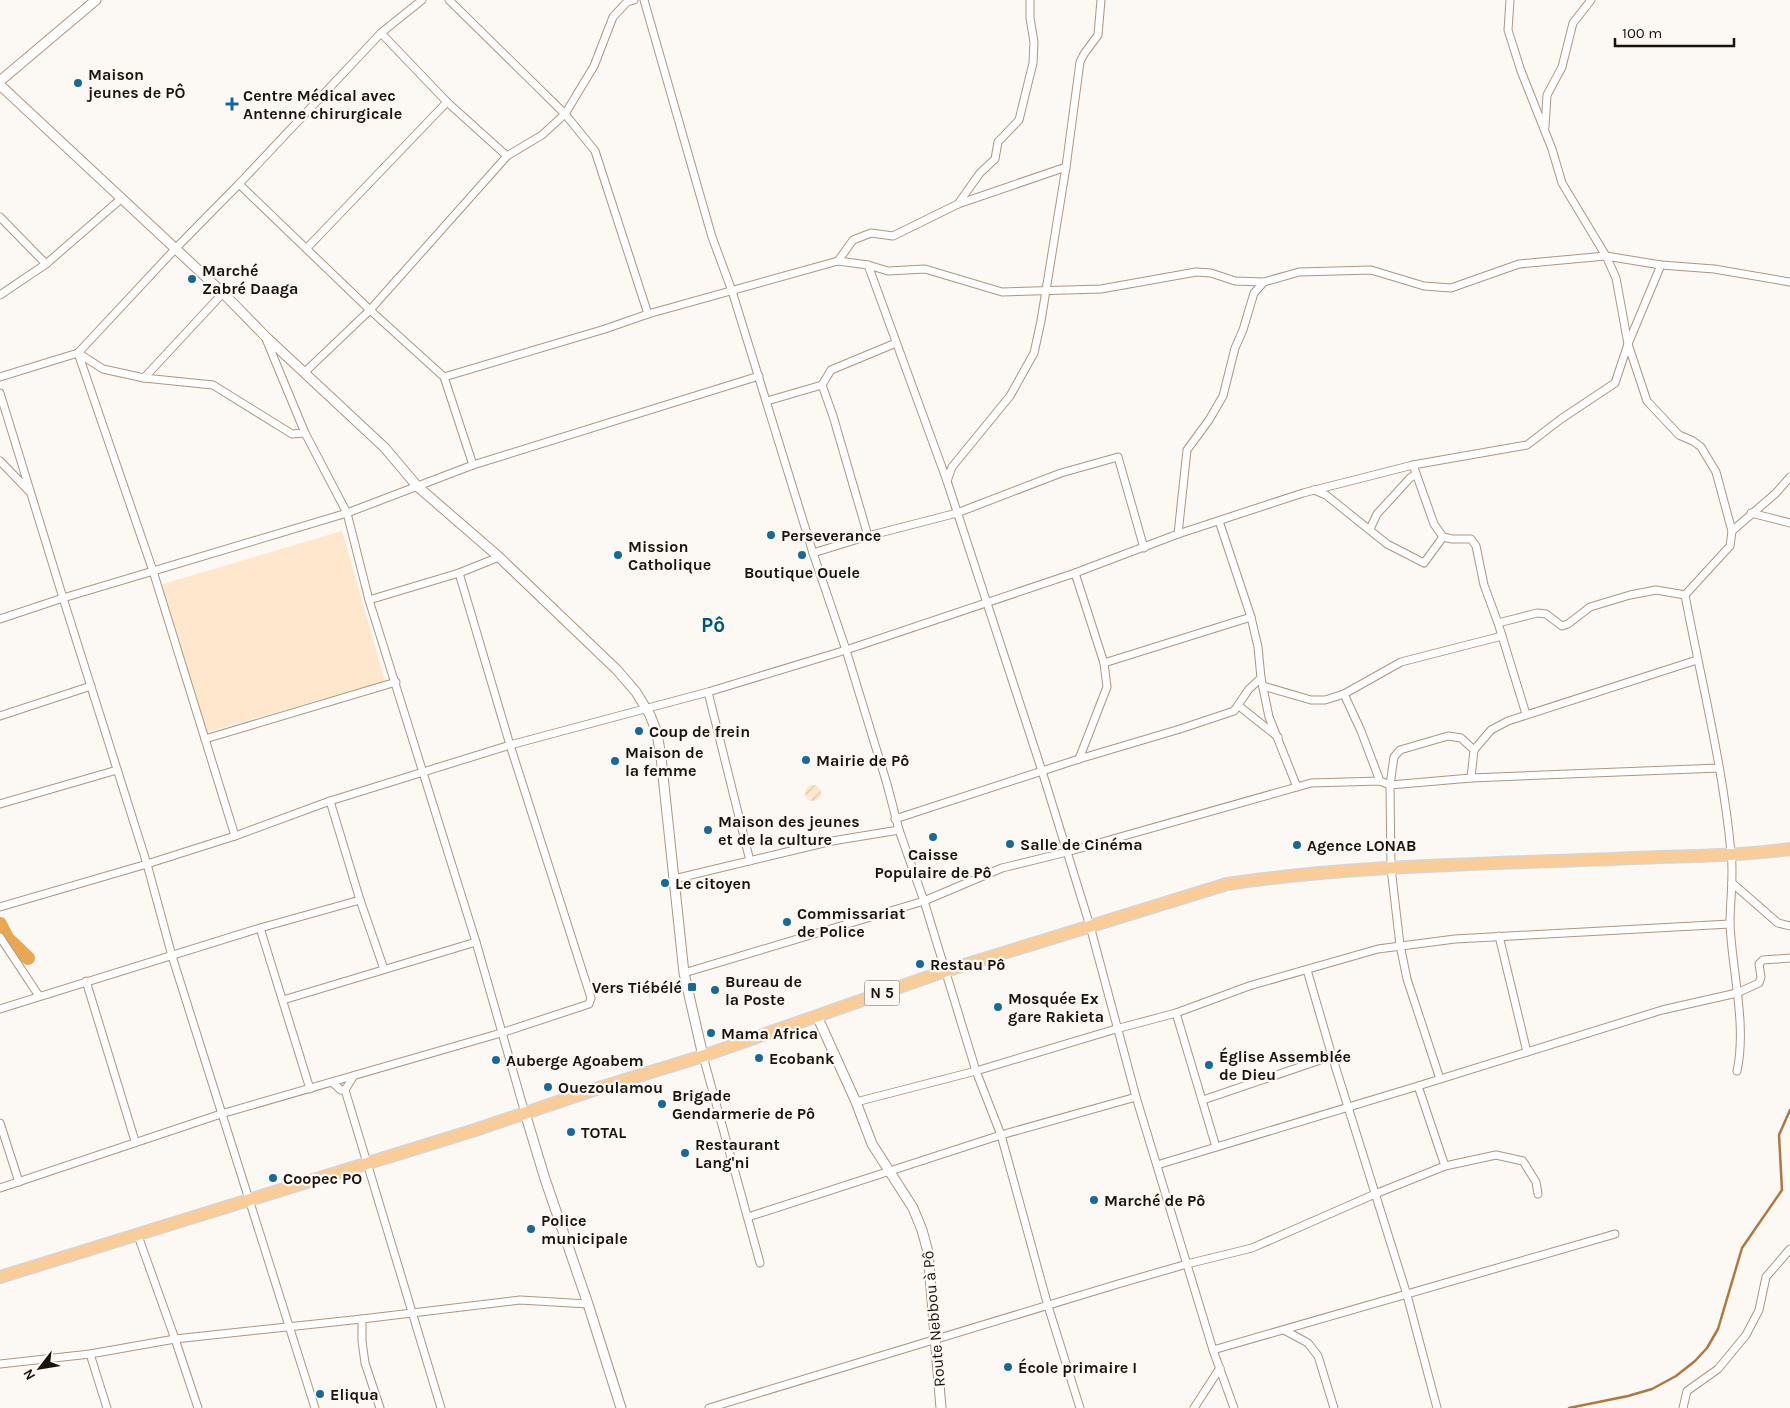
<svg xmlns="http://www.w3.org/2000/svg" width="1790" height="1408" viewBox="0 0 1790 1408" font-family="Karla,sans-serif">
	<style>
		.garden { fill: url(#garden-furrows) }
		.pitch { fill: #ffe7cd }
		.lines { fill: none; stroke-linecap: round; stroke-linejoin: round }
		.stream { stroke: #ac7a3d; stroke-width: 2.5 }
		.river { stroke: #eba652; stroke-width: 14 }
		.minor-casing { stroke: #ac9781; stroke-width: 9 }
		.tertiary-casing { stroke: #ac9781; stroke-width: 11 }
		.secondary-casing { stroke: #ac9781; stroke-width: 11 }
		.trunk-casing { stroke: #d6d5d3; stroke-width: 14 }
		.minor { stroke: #fff; stroke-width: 7 }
		.tertiary { stroke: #fff; stroke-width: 9 }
		.secondary { stroke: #fff; stroke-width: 9 }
		.trunk { stroke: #facc98; stroke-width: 11 }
		.poi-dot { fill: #136a9b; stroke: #fcf8f3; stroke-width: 2 }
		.labels { text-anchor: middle; stroke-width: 4.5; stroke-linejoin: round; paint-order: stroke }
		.shield { fill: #fcf8f3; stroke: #5e5851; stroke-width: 1 }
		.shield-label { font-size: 15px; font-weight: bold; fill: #1a130b }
		.poi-label { font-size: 16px; font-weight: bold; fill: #1a130b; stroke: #fcf8f3; text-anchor: start }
		.street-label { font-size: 16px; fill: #1a130b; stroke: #fcf8f3 }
		.district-label { font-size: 21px; font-weight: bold; fill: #005681; stroke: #fcf8f3 }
	</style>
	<defs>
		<pattern id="garden-furrows" width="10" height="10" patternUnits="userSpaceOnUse" patternTransform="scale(1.25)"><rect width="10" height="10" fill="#ffe7cd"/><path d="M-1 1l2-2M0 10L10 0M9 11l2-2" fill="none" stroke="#dac5af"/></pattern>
	</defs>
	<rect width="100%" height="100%" fill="#fcf8f3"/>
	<circle class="garden" cx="813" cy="793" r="8"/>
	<polygon class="pitch" points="342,531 385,681 204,733 160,585"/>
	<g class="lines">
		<polyline class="stream" points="1569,1408 1628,1396 1652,1389 1676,1376 1695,1361 1707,1348 1718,1329 1742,1248 1782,1190 1779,1135 1790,1110"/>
		<polyline class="river" points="0,924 7,938 28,958"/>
		<g class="minor-casing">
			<g id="minor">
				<polyline points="449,0 565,114 595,151 648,314"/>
				<polyline points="644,0 712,237 732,291 813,553 846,650 887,784 899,830 924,901 976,1071 1001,1135 1048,1306 1080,1408"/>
				<path d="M1510 0 1508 30 1521 71 1552 149 1562 183 1606 256 1616 278 1628 344 1647 401 1679 435 1693 441 1701 447 1716 472 1732 531 1730 546 1685 595C1701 680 1723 766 1731 852 1734 876 1730 900 1730 924 1732 971 1747 1025 1737 1071"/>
				<polyline points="381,33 447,102 507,156"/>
				<polyline points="1545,127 1547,95 1562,67 1573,23 1591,0"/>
				<polyline points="239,184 370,310 444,377"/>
				<polyline points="958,204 980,173 995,159 998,142 1019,120 1033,63 1034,42 1030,18 1030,0"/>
				<polyline points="0,217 46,264"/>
				<polyline points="307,248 447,102"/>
				<polyline points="838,261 853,240 871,233 893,236 958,204 1066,167"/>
				<polyline points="868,265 947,481 1042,771 1090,926 1136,1097 1213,1350 1615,1234"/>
				<polyline points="0,295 46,264 122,198"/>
				<polyline points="266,339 305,433 347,513 369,600 476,942 525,1113"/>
				<polyline points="78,353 153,571 235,836"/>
				<polyline points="78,353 103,369 144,378 213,385 292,434 305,433"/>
				<polyline points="305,372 370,310 507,156 542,135 565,114 594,66 613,17 627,2 634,0"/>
				<polyline points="0,377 78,353 176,248 239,184 381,33 422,0"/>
				<polyline points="144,378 223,293"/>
				<polyline points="822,385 833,416 868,536"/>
				<polyline points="0,393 63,598 0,619"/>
				<polyline points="767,401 822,385 831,370 896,343"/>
				<polyline points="0,461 29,491"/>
				<polyline points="473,465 444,377 605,329 648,314 838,261 868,265 888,271 925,269 1002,292 1101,289 1196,272 1211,273 1235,281 1264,282 1299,272 1371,270 1424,286 1451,288 1519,264 1606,256 1661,265 1714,269 1790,282"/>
				<polyline points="1413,465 1434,524 1443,537 1452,539 1471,539 1476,546 1484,585 1498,623 1526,714"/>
				<polyline points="947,481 952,467 1010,396 1034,353 1041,321 1066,167 1080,62 1084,54 1098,35 1101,0"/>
				<polyline points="1314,490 1326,495 1387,544 1424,563 1443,537"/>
				<polyline points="1751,513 1790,523"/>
				<polyline points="1219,521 1251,617 1258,647 1261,678 1269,717 1297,787"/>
				<polyline points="1370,529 1377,514 1410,478 1416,474"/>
				<polyline points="1732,531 1776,493 1790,477"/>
				<polyline points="1178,534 1187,450 1209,420 1223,396 1235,348 1243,330 1254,293 1264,282"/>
				<polyline points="813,553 868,536 957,513 1061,473 1118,457 1144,548"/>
				<polyline points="1075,573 1104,663 1107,687 1079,759"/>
				<polyline points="369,600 459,573 499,557"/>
				<polyline points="1498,623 1537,613 1546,614 1562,626 1568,624 1590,607 1630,595 1656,590 1685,595"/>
				<polyline points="1104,663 1251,617"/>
				<polyline points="1263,686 1311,700 1325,700 1344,694 1401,662 1502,636"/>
				<polyline points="708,692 750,861"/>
				<polyline points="1344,694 1361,731 1380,781"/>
				<polyline points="1239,706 1278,737"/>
				<polyline points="0,716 91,686"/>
				<polyline points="205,739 396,682"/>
				<polyline points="1471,778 1474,750 1491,730 1508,721 1697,660"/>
				<polyline points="330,801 360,900 384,969"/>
				<polyline points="0,804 117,770"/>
				<polyline points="895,819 1079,759 1180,729 1234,711 1249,689 1261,678"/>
				<polyline points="674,879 832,841 899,830"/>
				<polyline points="1732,883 1778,923 1790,926"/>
				<polyline points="0,907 147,864 235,836 330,801 510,745 708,692 846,650 1075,573 1178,534 1303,493 1413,465 1527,445 1561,419 1615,383 1628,344 1661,265"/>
				<polyline points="260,928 310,1089"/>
				<polyline points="1499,936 1527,1052"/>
				<polyline points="0,937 39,996"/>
				<polyline points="1307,970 1332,1056 1407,1295 1437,1408"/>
				<polyline points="684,973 924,901 1002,868 1067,852 1311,783 1380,781 1390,785 1471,778 1719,768"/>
				<polyline points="86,981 135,1141"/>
				<polyline points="283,1000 476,942"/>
				<polyline points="0,1009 260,928 360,900"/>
				<polyline points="1176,1013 1216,1147"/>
				<polyline points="703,1056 760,1263"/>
				<polyline points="1440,1079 1407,979 1400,945 1391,868 1390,785 1394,757 1400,750 1448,736 1461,738 1474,750"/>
				<polyline points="333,1083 341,1090 345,1090 353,1077"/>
				<polyline points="1418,1086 1445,1166"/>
				<polyline points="345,1090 441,1408"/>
				<polyline points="1203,1100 1332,1056"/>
				<polyline points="856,1102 976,1071 1116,1029 1176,1013 1249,986 1378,949 1455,939 1730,924"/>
				<polyline points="0,1123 19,1182"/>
				<polyline points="1157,1165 1418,1086 1662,1010 1737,993 1759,983 1761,977 1759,964 1763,960 1790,958"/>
				<polyline points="0,1188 221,1114 501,1033 589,1004 591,998 510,745 459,573"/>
				<polyline points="748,1217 1001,1135 1136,1097"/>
				<polyline points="137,1233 175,1339 198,1408"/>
				<polyline points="362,1319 362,1341 365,1363 380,1408"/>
				<polyline points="1284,1330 1308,1343 1318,1356 1334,1408"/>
				<polyline points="1213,1350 1234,1408"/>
				<polyline points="90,1354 107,1408"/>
				<polyline points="0,1364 90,1354 175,1339 362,1319 520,1300 588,1304"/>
				<polyline points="315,1408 172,956 147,864 63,598 347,513 473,465 759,376"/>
				<polyline points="709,1408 1118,1284 1187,1264 1252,1248 1375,1194 1445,1166 1496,1155 1523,1161 1536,1182 1538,1194"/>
				<polyline points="1194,1408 1220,1368"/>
				<polyline points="1683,1408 1687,1391 1718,1369 1746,1335 1759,1310 1766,1277 1790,1249"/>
			</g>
		</g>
		<g class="tertiary-casing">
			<g id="tertiary">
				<polyline points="0,81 96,0"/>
				<polyline points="525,1113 545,1179 588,1304 621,1408"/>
			</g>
		</g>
		<g class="secondary-casing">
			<g id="secondary">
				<polyline points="0,85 223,293 265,336 385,448 417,486 499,557 617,670 636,692 650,715 657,733 661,757 684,973 703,1056"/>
				<polyline points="817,1016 856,1102 872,1144 913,1208 922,1230 928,1252 941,1408"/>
			</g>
		</g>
		<g class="trunk-casing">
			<path id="trunk" d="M0 1277 475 1130 599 1088 703 1056 945 971 1227 884C1362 864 1499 864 1635 858 1687 856 1739 856 1790 849"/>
		</g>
		<use href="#minor" class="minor"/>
		<use href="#tertiary" class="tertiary"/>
		<use href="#secondary" class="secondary"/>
		<use href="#trunk" class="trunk"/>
	</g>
	<g class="poi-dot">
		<circle cx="78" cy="83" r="5"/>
		<path d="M229.5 96.5h5v5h5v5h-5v5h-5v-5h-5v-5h5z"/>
		<circle cx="192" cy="279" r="5"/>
		<circle cx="771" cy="535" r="5"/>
		<circle cx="618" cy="555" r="5"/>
		<circle cx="802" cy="555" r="5"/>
		<circle cx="639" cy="731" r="5"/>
		<circle cx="806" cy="760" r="5"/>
		<circle cx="615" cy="761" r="5"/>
		<circle cx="708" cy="830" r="5"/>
		<circle cx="933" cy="837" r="5"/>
		<circle cx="1010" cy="844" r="5"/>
		<circle cx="1297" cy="845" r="5"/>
		<circle cx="665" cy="883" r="5"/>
		<circle cx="787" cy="922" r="5"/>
		<circle cx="920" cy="964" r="5"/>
		<rect x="687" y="982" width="10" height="10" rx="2.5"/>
		<circle cx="715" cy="990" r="5"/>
		<circle cx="998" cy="1007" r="5"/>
		<circle cx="711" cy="1033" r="5"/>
		<circle cx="759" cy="1058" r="5"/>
		<circle cx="496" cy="1060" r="5"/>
		<circle cx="1209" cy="1065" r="5"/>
		<circle cx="548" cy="1087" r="5"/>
		<circle cx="662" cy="1104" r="5"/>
		<circle cx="571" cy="1132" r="5"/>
		<circle cx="685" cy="1153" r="5"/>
		<circle cx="273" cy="1178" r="5"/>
		<circle cx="1094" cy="1200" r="5"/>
		<circle cx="531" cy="1229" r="5"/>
		<circle cx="1008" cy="1367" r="5"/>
		<circle cx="320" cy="1394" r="5"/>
	</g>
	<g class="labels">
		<rect class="shield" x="864.5" y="980.5" width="35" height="25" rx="4"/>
		<g class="shield-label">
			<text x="882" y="998">N 5</text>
		</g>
		<g class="poi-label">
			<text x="88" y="80">Maison<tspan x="88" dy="18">jeunes de PÔ</tspan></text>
			<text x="243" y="101">Centre Médical avec<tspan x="243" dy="18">Antenne chirurgicale</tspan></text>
			<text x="202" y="276">Marché<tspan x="202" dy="18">Zabré Daaga</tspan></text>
			<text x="781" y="541">Perseverance</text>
			<text x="628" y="552">Mission<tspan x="628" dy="18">Catholique</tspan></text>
			<text x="802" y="578" text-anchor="middle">Boutique Ouele</text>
			<text x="649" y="737">Coup de frein</text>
			<text x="625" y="758">Maison de<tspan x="625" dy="18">la femme</tspan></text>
			<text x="816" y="766">Mairie de Pô</text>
			<text x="718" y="827">Maison des jeunes<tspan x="718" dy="18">et de la culture</tspan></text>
			<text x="1020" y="850">Salle de Cinéma</text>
			<text x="1307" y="851">Agence LONAB</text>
			<text x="933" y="860" text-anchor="middle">Caisse<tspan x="933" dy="18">Populaire de Pô</tspan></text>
			<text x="675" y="889">Le citoyen</text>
			<text x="797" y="919">Commissariat<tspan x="797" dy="18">de Police</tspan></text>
			<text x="930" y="970">Restau Pô</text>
			<text x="725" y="987">Bureau de<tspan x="725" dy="18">la Poste</tspan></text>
			<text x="682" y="993" text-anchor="end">Vers Tiébélé</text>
			<text x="1008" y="1004">Mosquée Ex<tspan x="1008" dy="18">gare Rakieta</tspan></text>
			<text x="721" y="1039">Mama Africa</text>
			<text x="1219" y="1062">Église Assemblée<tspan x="1219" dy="18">de Dieu</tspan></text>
			<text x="769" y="1064">Ecobank</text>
			<text x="506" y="1066">Auberge Agoabem</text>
			<text x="558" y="1093">Ouezoulamou</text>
			<text x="672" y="1101">Brigade<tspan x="672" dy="18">Gendarmerie de Pô</tspan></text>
			<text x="581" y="1138">TOTAL</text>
			<text x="695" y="1150">Restaurant<tspan x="695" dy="18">Lang'ni</tspan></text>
			<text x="283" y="1184">Coopec PO</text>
			<text x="1104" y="1206">Marché de Pô</text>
			<text x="541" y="1226">Police<tspan x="541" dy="18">municipale</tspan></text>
			<text x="1018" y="1373">École primaire I</text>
			<text x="330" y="1400">Eliqua</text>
		</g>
		<g class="street-label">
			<text transform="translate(933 1319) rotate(-95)" y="6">Route Nebbou à Pô</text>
		</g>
		<g class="district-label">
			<text x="713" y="632">Pô</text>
		</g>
	</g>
	<g transform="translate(40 1368) rotate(239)" stroke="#fcf8f3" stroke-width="4" paint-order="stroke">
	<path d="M0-4L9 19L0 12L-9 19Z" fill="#1a130b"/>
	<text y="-8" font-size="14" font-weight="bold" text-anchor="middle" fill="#1a130b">N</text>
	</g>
	<path d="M1615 38v8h119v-8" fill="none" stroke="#1a130b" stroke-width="2.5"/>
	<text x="1622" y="38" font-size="15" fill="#1a130b" stroke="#fcf8f3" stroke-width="4" paint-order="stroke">100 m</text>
</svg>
